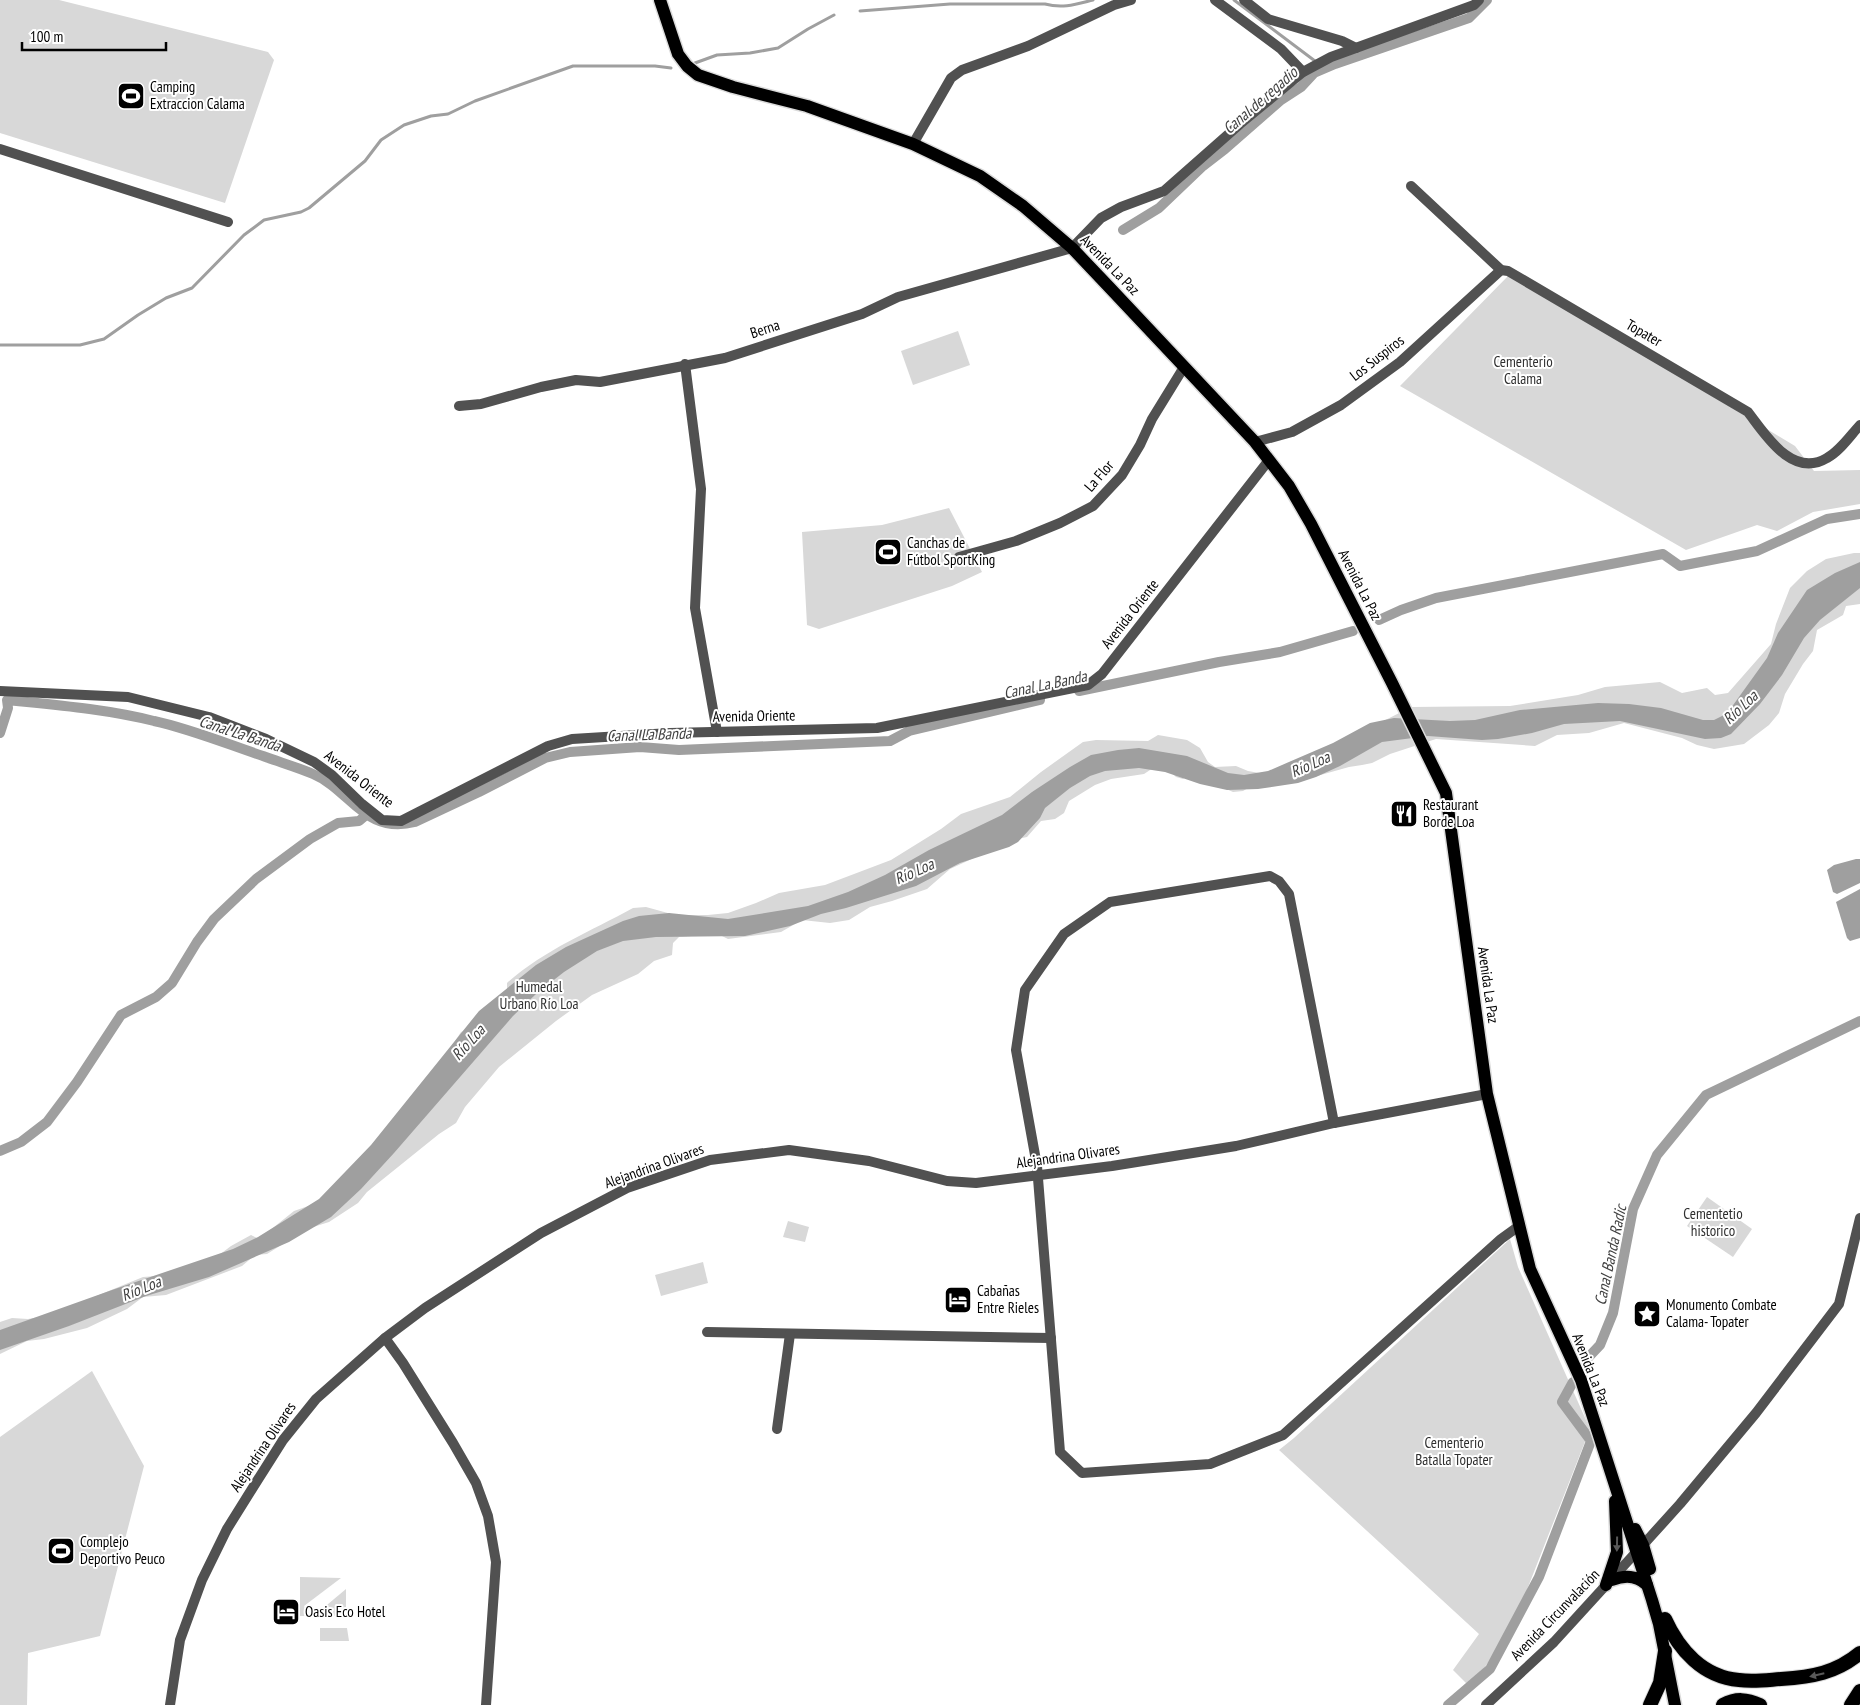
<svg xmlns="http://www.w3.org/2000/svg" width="1860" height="1705" viewBox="0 0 1860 1705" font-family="'PT Sans Narrow',sans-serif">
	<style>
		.green { fill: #d8d8d8 }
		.water { fill: #9f9f9f }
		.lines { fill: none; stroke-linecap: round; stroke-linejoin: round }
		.stream { stroke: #9f9f9f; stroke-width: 3 }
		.canal { stroke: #9f9f9f; stroke-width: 10 }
		.primary-casing { stroke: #dbdbdb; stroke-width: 15 }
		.trunk-casing { stroke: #dbdbdb; stroke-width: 16 }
		.minor { stroke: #515151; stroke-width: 10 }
		.tertiary { stroke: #515151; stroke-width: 10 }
		.primary { stroke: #000; stroke-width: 12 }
		.trunk { stroke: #000; stroke-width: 14 }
		.oneway { fill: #595959 }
		.labels { text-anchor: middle; stroke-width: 4; stroke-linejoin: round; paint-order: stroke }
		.poi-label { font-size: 15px; fill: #000; stroke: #fff; text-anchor: start }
		.street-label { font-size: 15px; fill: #000; stroke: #fff }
		.park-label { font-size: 15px; fill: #2f2f2f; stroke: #fff }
		.water-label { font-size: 16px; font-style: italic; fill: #404040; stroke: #fff }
	</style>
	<rect width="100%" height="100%" fill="#fff"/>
	<g class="green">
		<polygon points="0,0 59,0 268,52 274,60 225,203 0,133"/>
		<polygon points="1510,274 1795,446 1814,471 1860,470 1860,504 1813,512 1777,531 1757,525 1686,550 1400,386"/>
		<polygon points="958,331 970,365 913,385 901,351"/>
		<polygon points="949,508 982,572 952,586 819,629 807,625 802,532 882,525"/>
		<path d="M1854 553H1860V604L1846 606 1843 615 1817 630 1813 651 1803 664 1785 694 1779 713 1769 725 1744 744 1714 749 1697 745 1682 738 1624 723 1589 733 1557 735 1535 746 1436 739 1390 754 1372 763 1362 765 1349 767 1292 783 1253 785 1243 791 1233 792 1190 773 1183 779 1176 777 1168 769 1153 768 1144 774 1111 779 1095 785 1069 801 1064 813 1055 819 1041 821 1027 837 1013 840 950 869 927 889 892 901 870 907 849 920 830 923 802 920 781 932 728 939 718 934 679 937 673 943 672 955 654 961 638 974 592 995 556 1021 499 1067 465 1107 456 1123 439 1134 367 1192 358 1203 329 1222 307 1229 267 1254 255 1255 242 1266 166 1295 143 1297 127 1309 87 1328 44 1339 27 1341 0 1354V1322L12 1318 28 1319 50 1315 143 1277 170 1275 219 1255 231 1246 251 1235 259 1239 294 1211 314 1204 379 1156 461 1032 470 1028 507 993V983C544 950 591 931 633 908L646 907 675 915H708L728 913 756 903 779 893 825 885 891 860 941 829 961 814 1010 797 1041 772 1083 742 1096 740 1148 741 1158 735 1187 740 1200 748 1208 762 1215 767 1236 766 1248 771 1281 777 1354 736 1411 707 1510 706 1578 695 1605 687 1660 682 1682 693 1707 688 1715 695 1728 693 1771 644 1776 624 1790 588 1807 571 1826 559Z"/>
		<polygon points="1707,1197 1752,1229 1733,1257 1687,1226"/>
		<polygon points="788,1221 809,1227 805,1242 783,1237"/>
		<polygon points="1510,1239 1518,1267 1590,1429 1510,1633 1470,1687 1453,1670 1479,1634 1279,1450 1294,1438"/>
		<polygon points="703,1262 708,1283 661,1296 655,1275"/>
		<polygon points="92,1371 144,1466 100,1636 28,1653 27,1705 0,1705 0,1437"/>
		<polygon points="300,1577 341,1578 304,1606 311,1616 300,1616"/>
		<polygon points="346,1589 346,1616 315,1615"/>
		<polygon points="320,1628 347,1628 349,1641 320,1641"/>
	</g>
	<g class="water">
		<polygon points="1860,562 1860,588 1820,620 1804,638 1782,675 1760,704 1731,734 1721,738 1705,739 1620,721 1564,724 1532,733 1498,739 1482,740 1428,736 1382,742 1340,766 1316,777 1298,783 1258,789 1227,790 1200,784 1165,772 1139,768 1105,771 1090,776 1070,788 1045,808 1040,818 1018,842 1009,847 960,863 916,886 846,908 821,914 790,926 745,936 656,937 623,941 597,951 564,972 536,994 513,1016 394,1153 361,1189 331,1217 289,1242 209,1277 146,1296 69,1326 0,1350 0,1330 112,1290 233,1249 258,1237 319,1199 371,1145 479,1011 536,965 566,947 623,921 639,916 669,913 728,919 808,906 848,892 885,875 929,850 1002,815 1032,792 1070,767 1091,755 1118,750 1139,748 1187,756 1228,773 1244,775 1268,771 1333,743 1370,723 1394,718 1450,721 1475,720 1520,710 1598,703 1629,704 1661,708 1703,720 1714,720 1722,716 1731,708 1767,658 1778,633 1807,590 1835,573"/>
		<polygon points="1856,859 1860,859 1860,883 1837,894 1833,892 1827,870 1834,865"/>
		<polygon points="1860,889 1860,938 1850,941 1847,938 1836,902"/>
	</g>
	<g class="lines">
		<g class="stream">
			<polyline points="1234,0 1315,61"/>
			<path d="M860 11 950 4H1045C1063 9 1077 4 1093 0"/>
			<polyline points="695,63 717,55 750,53 778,48 808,29 834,15"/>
			<polyline points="0,345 80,345 104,339 138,315 166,298 192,288 244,235 264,220 301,212 309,208 365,161 381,140 404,125 431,116 448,114 475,101 573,66 655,66 671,68"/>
		</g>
		<g class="canal">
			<polyline points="1123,230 1159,208 1203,166 1225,149 1281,100 1301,87 1314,73 1335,64 1469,18 1487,0"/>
			<polyline points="1379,620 1401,610 1436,598 1663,554 1680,566 1757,551 1827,519 1860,514"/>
			<polyline points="1079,691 1219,662 1280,652 1353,631"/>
			<path d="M0 733 8 708 7 700C56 705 106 709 154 721 191 729 227 744 263 756 279 762 297 767 313 774 351 790 364 835 415 822L479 792 545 758 570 752 640 747 679 750 890 741 909 731 1040 700"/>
			<polyline points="0,1151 21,1142 47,1122 77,1082 121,1015 156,997 172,983 197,942 214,919 256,879 310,839 338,823 359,821 365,816"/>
			<polyline points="1582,1364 1600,1345 1613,1313 1633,1209 1657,1155 1706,1095 1860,1021"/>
			<polyline points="1448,1705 1490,1669 1539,1577 1591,1441 1562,1402 1573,1382"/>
		</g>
		<g class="primary-casing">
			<g id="primary">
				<polyline points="660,0 678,54 687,66 698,75 733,87 807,106 913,144 980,176 1023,206 1072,248 1110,288 1255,442 1289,486 1311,524 1392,683 1446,793 1487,1094 1530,1269 1581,1380 1652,1600 1659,1624 1675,1705"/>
				<polyline points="1635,1529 1643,1545 1650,1569"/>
				<path d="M1612 1580C1624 1575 1637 1575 1647 1585"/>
				<polyline points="1606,1585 1617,1552 1615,1501"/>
			</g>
		</g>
		<g class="trunk-casing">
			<g id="trunk">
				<path d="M1665 1619C1679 1650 1703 1677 1739 1680 1753 1682 1767 1680 1781 1679 1812 1677 1836 1673 1860 1653"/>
				<polyline points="1650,1705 1660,1683 1665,1651"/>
				<path d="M1723 1705C1736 1698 1747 1699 1760 1705"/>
				<polyline points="1851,1705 1860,1691"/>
			</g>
		</g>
		<g class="minor">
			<polyline points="1215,0 1281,49 1303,72"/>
			<polyline points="1244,0 1268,19 1342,41 1356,48"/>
			<polyline points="913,144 951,78 962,70 1028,46 1114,5 1131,0"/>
			<polyline points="0,149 228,222"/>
			<path d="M1411 186 1501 270 1508 271 1748 412C1765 434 1792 479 1827 458 1840 451 1850 436 1860 425"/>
			<polyline points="685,364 701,489 695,608 717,732"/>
			<polyline points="459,406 481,404 541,387 576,380 600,382 725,358 862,314 898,297 1072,248 1101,218 1121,207 1164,191 1240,124 1303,72 1331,57 1474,5 1479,0"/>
			<polyline points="1255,442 1292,432 1341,405 1400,362 1501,270"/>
			<polyline points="959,557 1016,541 1060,523 1093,506 1122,475 1140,445 1152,419 1184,367"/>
			<polyline points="1334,1123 1289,894 1279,881 1270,876 1110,902 1064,934 1025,990 1016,1050 1037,1166 1060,1452 1082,1473 1210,1464 1283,1435 1501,1239 1519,1226"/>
			<polyline points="707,1332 1051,1338"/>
			<polyline points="385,1338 403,1363 453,1443 476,1483 488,1516 496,1562 486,1705"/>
			<polyline points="777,1429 790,1334"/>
			<polyline points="1643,1545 1680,1504 1756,1413 1839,1304 1860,1218"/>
			<polyline points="170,1705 180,1640 202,1580 227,1529 257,1481 283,1440 316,1399 385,1338 425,1308 541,1233 627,1188 710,1160 789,1150 869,1161 947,1181 976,1183 1112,1166 1236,1146 1334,1123 1487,1094"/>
		</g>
		<g class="tertiary">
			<polyline points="0,691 128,697 209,717 266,739 314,762 332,775 362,804 382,820 401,821 548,746 572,739 670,733 877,728 1088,685 1102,674 1269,460"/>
			<polyline points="1486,1705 1554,1642 1639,1549"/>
		</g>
		<use href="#primary" class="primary"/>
		<use href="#trunk" class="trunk"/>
	</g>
	<defs><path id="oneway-solid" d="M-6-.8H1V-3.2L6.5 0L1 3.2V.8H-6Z" transform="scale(1.25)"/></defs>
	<g class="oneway">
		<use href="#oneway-solid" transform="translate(1617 1544) rotate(91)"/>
		<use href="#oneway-solid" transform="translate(1817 1675) rotate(167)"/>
	</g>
	<defs>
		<g id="stadium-square" transform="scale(1.4375)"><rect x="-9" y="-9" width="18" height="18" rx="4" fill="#000" stroke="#fff"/><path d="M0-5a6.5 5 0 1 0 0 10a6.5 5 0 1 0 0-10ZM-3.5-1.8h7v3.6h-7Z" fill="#fff"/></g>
		<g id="restaurant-square" transform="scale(1.4375)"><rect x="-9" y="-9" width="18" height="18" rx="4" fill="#000" stroke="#fff"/><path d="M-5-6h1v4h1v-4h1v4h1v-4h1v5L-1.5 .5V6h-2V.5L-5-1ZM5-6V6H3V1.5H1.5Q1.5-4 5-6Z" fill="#fff"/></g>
		<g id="hotel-square" transform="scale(1.4375)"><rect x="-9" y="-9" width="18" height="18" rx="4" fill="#000" stroke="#fff"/><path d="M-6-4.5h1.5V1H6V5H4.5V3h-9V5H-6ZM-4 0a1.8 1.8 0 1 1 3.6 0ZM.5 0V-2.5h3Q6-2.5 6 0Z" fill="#fff"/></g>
		<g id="sight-square" transform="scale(1.4375)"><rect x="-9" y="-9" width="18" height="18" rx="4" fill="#000" stroke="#fff"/><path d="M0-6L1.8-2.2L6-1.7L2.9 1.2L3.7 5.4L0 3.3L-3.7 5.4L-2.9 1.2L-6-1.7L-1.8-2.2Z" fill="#fff"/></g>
	</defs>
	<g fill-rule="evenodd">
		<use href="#stadium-square" x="131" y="96"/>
		<use href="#stadium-square" x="888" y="552"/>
		<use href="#restaurant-square" x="1404" y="814"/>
		<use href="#hotel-square" x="958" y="1300"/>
		<use href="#sight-square" x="1647" y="1314"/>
		<use href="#stadium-square" x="61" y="1551"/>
		<use href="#hotel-square" x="286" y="1612"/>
	</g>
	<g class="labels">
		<g class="poi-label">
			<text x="150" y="92">Camping<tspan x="150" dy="17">Extraccion Calama</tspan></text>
			<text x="907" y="548">Canchas de<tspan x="907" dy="17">Fútbol SportKing</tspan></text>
			<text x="1423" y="810">Restaurant<tspan x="1423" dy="17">Borde Loa</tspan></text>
			<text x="977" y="1296">Cabañas<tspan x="977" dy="17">Entre Rieles</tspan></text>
			<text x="1666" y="1310">Monumento Combate<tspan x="1666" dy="17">Calama- Topater</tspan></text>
			<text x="80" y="1547">Complejo<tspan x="80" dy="17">Deportivo Peuco</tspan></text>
			<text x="305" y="1617">Oasis Eco Hotel</text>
		</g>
		<g class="street-label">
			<text transform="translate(1110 265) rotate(46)" y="5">Avenida La Paz</text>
			<text transform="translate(765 329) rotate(-18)" y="5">Berna</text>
			<text transform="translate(1644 333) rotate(30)" y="5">Topater</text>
			<text transform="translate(1377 358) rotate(-38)" y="5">Los Suspiros</text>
			<text transform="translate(1099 476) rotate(-49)" y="5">La Flor</text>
			<text transform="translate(1360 585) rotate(63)" y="5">Avenida La Paz</text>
			<text transform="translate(1130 614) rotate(-52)" y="5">Avenida Oriente</text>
			<text transform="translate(754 716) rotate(-1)" y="5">Avenida Oriente</text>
			<text transform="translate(359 779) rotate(38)" y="5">Avenida Oriente</text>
			<text transform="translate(1488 985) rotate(82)" y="5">Avenida La Paz</text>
			<text transform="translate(1068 1156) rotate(-8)" y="5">Alejandrina Olivares</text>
			<text transform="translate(654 1166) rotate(-20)" y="5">Alejandrina Olivares</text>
			<text transform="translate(1591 1370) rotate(68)" y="5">Avenida La Paz</text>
			<text transform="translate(263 1447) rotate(-56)" y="5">Alejandrina Olivares</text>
			<text transform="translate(1555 1615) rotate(-46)" y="5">Avenida Circunvalación</text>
		</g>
		<g class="park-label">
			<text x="1523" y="367">Cementerio<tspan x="1523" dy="17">Calama</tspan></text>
			<text x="539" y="992">Humedal<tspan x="539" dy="17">Urbano Río Loa</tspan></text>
			<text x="1713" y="1219">Cementetio<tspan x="1713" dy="17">historico</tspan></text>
			<text x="1454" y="1448">Cementerio<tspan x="1454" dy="17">Batalla Topater</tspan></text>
		</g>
		<g class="water-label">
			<text transform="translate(1260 100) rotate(-41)" y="6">Canal de regadio</text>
			<text transform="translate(1045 684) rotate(-12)" y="6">Canal La Banda</text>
			<text transform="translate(1740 707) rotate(-43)" y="6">Río Loa</text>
			<text transform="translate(240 733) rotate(18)" y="6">Canal La Banda</text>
			<text transform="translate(649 734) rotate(-2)" y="6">Canal La Banda</text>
			<text transform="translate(1310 764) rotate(-24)" y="6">Río Loa</text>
			<text transform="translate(914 871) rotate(-24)" y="6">Río Loa</text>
			<text transform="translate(468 1042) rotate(-48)" y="6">Río Loa</text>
			<text transform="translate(1610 1255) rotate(-78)" y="6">Canal Banda Radic</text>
			<text transform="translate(141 1288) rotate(-22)" y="6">Río Loa</text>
		</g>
	</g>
	<path d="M22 42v8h144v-8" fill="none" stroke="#000000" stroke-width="2.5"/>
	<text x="30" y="42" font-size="15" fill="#000000" stroke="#ffffff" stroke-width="4" paint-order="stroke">100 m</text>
</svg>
